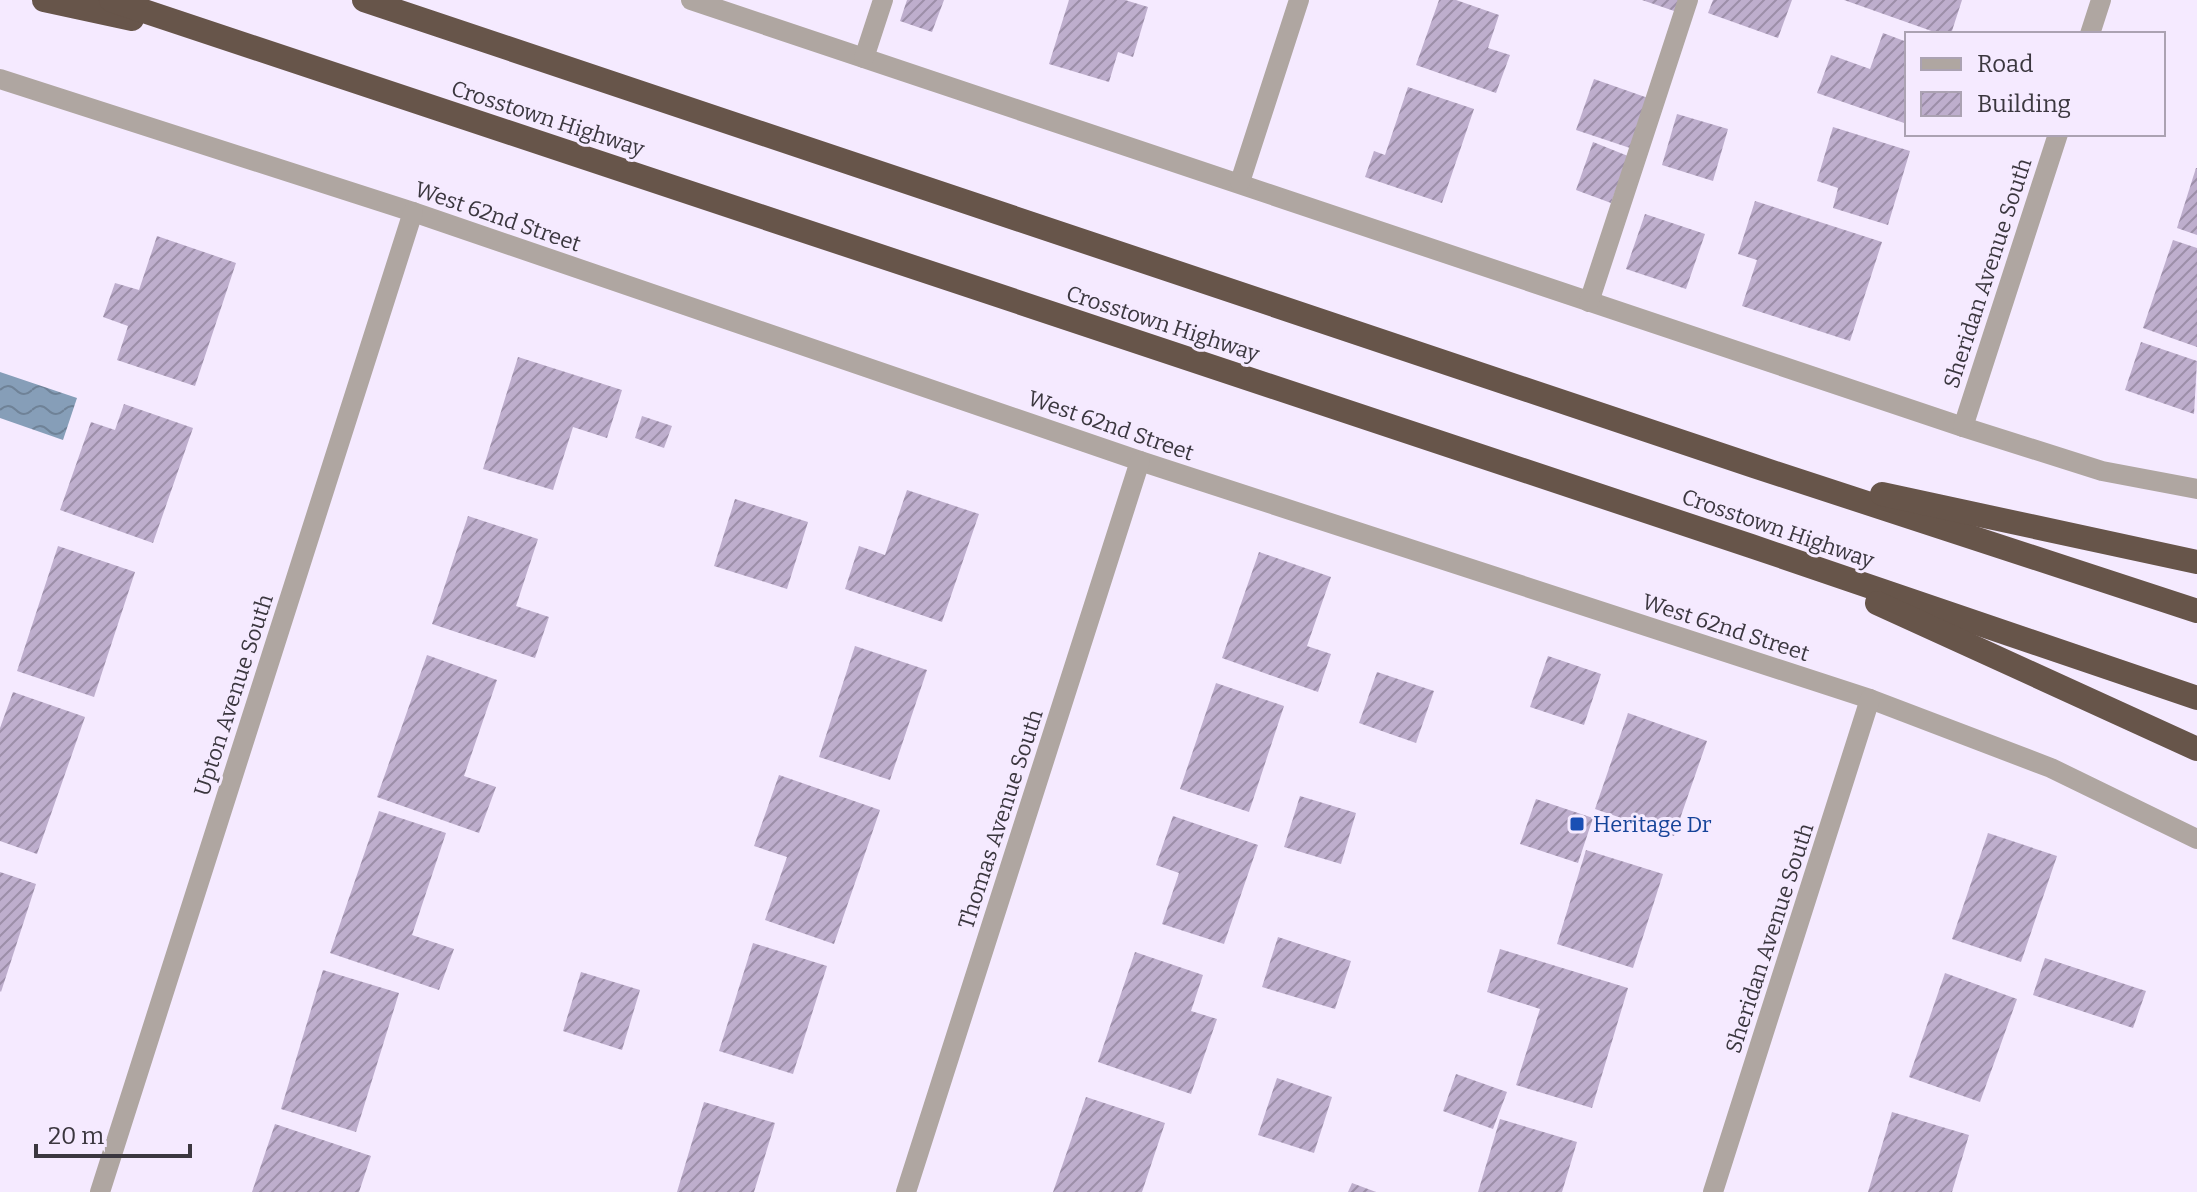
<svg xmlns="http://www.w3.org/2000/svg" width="2197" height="1192" viewBox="0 0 2197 1192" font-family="Bitter,serif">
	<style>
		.water { fill: url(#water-waves) }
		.building { fill: url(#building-hatch) }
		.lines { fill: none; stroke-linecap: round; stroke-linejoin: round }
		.minor { stroke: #afa6a1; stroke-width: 20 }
		.highway { stroke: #67554a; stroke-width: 24 }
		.transit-dot { fill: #1a4fb4; stroke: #f5eaff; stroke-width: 3 }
		.labels { text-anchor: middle; stroke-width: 6; stroke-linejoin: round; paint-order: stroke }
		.street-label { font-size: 22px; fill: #3b373f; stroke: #f5eaff }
		.transit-label { font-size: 22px; fill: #164399; stroke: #f5eaff; text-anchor: start }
	</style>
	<defs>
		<pattern id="water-waves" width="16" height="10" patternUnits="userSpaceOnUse" patternTransform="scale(2)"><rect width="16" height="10" fill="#869eb8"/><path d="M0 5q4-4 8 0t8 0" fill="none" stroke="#6f8297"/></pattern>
		<pattern id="building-hatch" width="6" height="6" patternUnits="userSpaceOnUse" patternTransform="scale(2)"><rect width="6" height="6" fill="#beaecd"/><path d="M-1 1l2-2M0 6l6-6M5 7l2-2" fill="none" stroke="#9c8ea8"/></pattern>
	</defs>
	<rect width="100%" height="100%" fill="#f5eaff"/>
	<polygon class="water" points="0,372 77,398 63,440 0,418"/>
	<g class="building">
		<polygon points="907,0 944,0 932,32 900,21"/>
		<polygon points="1069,0 1125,0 1148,7 1133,57 1118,52 1109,82 1049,64"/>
		<polygon points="1439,0 1456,0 1499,15 1488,48 1510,55 1496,93 1416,65"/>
		<polygon points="1642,0 1681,0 1677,12"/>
		<polygon points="1713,0 1792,0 1778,38 1708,13"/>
		<polygon points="1844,0 1962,0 1951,34 1940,34"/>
		<polygon points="1883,33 1907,42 1907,124 1817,93 1831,55 1870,69"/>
		<polygon points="1594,79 1648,98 1630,148 1576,130"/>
		<polygon points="1408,87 1474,109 1442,203 1365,177 1374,151 1385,155"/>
		<polygon points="1677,114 1728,129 1713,181 1662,165"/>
		<polygon points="1833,127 1910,151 1888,225 1833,208 1838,188 1817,181"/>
		<polygon points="1593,142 1628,156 1611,203 1576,190"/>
		<polygon points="2196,168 2197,168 2197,235 2177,228"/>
		<polygon points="1755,201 1882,242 1850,341 1742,306 1757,260 1738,254"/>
		<polygon points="1645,214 1705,234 1686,289 1626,269"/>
		<polygon points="157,236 236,263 195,386 117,360 128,326 103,317 115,283 139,290"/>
		<polygon points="2173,240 2197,248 2197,347 2143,328"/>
		<polygon points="2141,342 2197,361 2194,414 2125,390"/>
		<polygon points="518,357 622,390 607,438 573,427 553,490 483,469"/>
		<polygon points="124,404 193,428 153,543 60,510 91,422 115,430"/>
		<polygon points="642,416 672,426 664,448 635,438"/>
		<polygon points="907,490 979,514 942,622 845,589 859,546 885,555"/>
		<polygon points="735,499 808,522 787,589 714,566"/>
		<polygon points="468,516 538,539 516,606 549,617 535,658 432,624"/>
		<polygon points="58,546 135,572 94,697 17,671"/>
		<polygon points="1259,552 1331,577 1307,646 1331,654 1318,692 1222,658"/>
		<polygon points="855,646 927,670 890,780 819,757"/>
		<polygon points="427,655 497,680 464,776 496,787 479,833 377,797"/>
		<polygon points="1548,656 1601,674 1584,725 1530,707"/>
		<polygon points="1377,672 1434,691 1416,743 1359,723"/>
		<polygon points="1216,683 1284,706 1249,812 1180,789"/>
		<polygon points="13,692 85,717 37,854 0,841 0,728"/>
		<polygon points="1628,713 1707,741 1674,836 1595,809"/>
		<polygon points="779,775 880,810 834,944 765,920 787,857 754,846"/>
		<polygon points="1300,796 1356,813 1341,864 1284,847"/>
		<polygon points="1536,799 1593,818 1578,863 1520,844"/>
		<polygon points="379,811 446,833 412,935 454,949 439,990 330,953"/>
		<polygon points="1173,816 1258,845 1224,944 1162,924 1179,873 1156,865"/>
		<polygon points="1988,833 2057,856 2021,962 1952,939"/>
		<polygon points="1586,850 1663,874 1633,968 1557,944"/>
		<polygon points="0,872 36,884 1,992 0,991"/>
		<polygon points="1278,937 1351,961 1335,1009 1262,987"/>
		<polygon points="753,943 827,966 793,1074 719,1051"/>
		<polygon points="1500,949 1628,988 1592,1108 1516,1085 1540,1009 1487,992"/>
		<polygon points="1135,952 1203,975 1191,1011 1217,1019 1191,1094 1098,1062"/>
		<polygon points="2045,958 2146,991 2133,1028 2033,995"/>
		<polygon points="323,970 399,993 356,1132 281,1109"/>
		<polygon points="581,972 640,990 622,1050 563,1031"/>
		<polygon points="1945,973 2017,999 1980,1102 1909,1077"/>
		<polygon points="1456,1074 1507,1092 1493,1129 1443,1111"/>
		<polygon points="1277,1078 1332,1097 1314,1153 1258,1135"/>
		<polygon points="1086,1097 1165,1123 1142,1192 1053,1192"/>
		<polygon points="704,1102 775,1123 754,1192 677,1192"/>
		<polygon points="1892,1112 1969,1135 1952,1192 1868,1192"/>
		<polygon points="1500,1119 1577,1142 1562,1192 1478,1192"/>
		<polygon points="275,1124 371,1156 359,1192 252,1192"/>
		<polygon points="1352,1183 1376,1192 1348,1192"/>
	</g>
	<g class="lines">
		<g class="minor">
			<polyline points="691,0 1963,427 2102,471 2197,489"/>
			<polyline points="2090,34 2101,0"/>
			<polyline points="864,58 883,0"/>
			<polyline points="0,79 413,212 1140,461 1870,699 2051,768 2197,839"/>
			<polyline points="1240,182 1299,0"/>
			<polyline points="1589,302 1688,0"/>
			<polyline points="1963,427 2058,134"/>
			<polyline points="100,1192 413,212"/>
			<polyline points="906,1192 1140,461"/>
			<polyline points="1713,1192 1870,699"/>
		</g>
		<g class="highway">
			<polyline points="44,0 132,19"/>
			<polyline points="111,0 1751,546 2197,698"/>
			<polyline points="364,0 1754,466 2197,611"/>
			<polyline points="1882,494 2197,562"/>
			<polyline points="1877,603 2197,749"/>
		</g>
	</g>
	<rect class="transit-dot" x="1569" y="816" width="16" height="16" rx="4"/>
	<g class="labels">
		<g class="street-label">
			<text transform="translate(548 118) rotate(18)" y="8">Crosstown Highway</text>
			<text transform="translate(498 216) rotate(19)" y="8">West 62nd Street</text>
			<text transform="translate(1987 273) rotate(-72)" y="8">Sheridan Avenue South</text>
			<text transform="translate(1163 323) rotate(18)" y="8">Crosstown Highway</text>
			<text transform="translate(1111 425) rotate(19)" y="8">West 62nd Street</text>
			<text transform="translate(1778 528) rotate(19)" y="8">Crosstown Highway</text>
			<text transform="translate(1726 627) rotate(18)" y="8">West 62nd Street</text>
			<text transform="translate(233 695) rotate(-72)" y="8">Upton Avenue South</text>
			<text transform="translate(1000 819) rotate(-72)" y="8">Thomas Avenue South</text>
			<text transform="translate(1769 938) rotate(-72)" y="8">Sheridan Avenue South</text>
		</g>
		<g class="transit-label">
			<text x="1593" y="832">Heritage Dr</text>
		</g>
	</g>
	<rect x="1905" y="32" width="260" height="104" fill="#f5eaff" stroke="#aba2b2" stroke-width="2"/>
	<rect x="1921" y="58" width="40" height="12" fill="#afa6a1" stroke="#aba2b2" stroke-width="2"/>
	<text x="1977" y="72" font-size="24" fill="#3b373f">Road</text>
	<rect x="1921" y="92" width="40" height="24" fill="url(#building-hatch)" stroke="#aba2b2" stroke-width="2"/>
	<text x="1977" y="112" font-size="24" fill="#3b373f">Building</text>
	<path d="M36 1144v12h154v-12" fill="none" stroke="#3b373f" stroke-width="4"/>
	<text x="48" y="1144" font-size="24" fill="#3b373f" stroke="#f5eaff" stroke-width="6" paint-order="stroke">20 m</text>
</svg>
